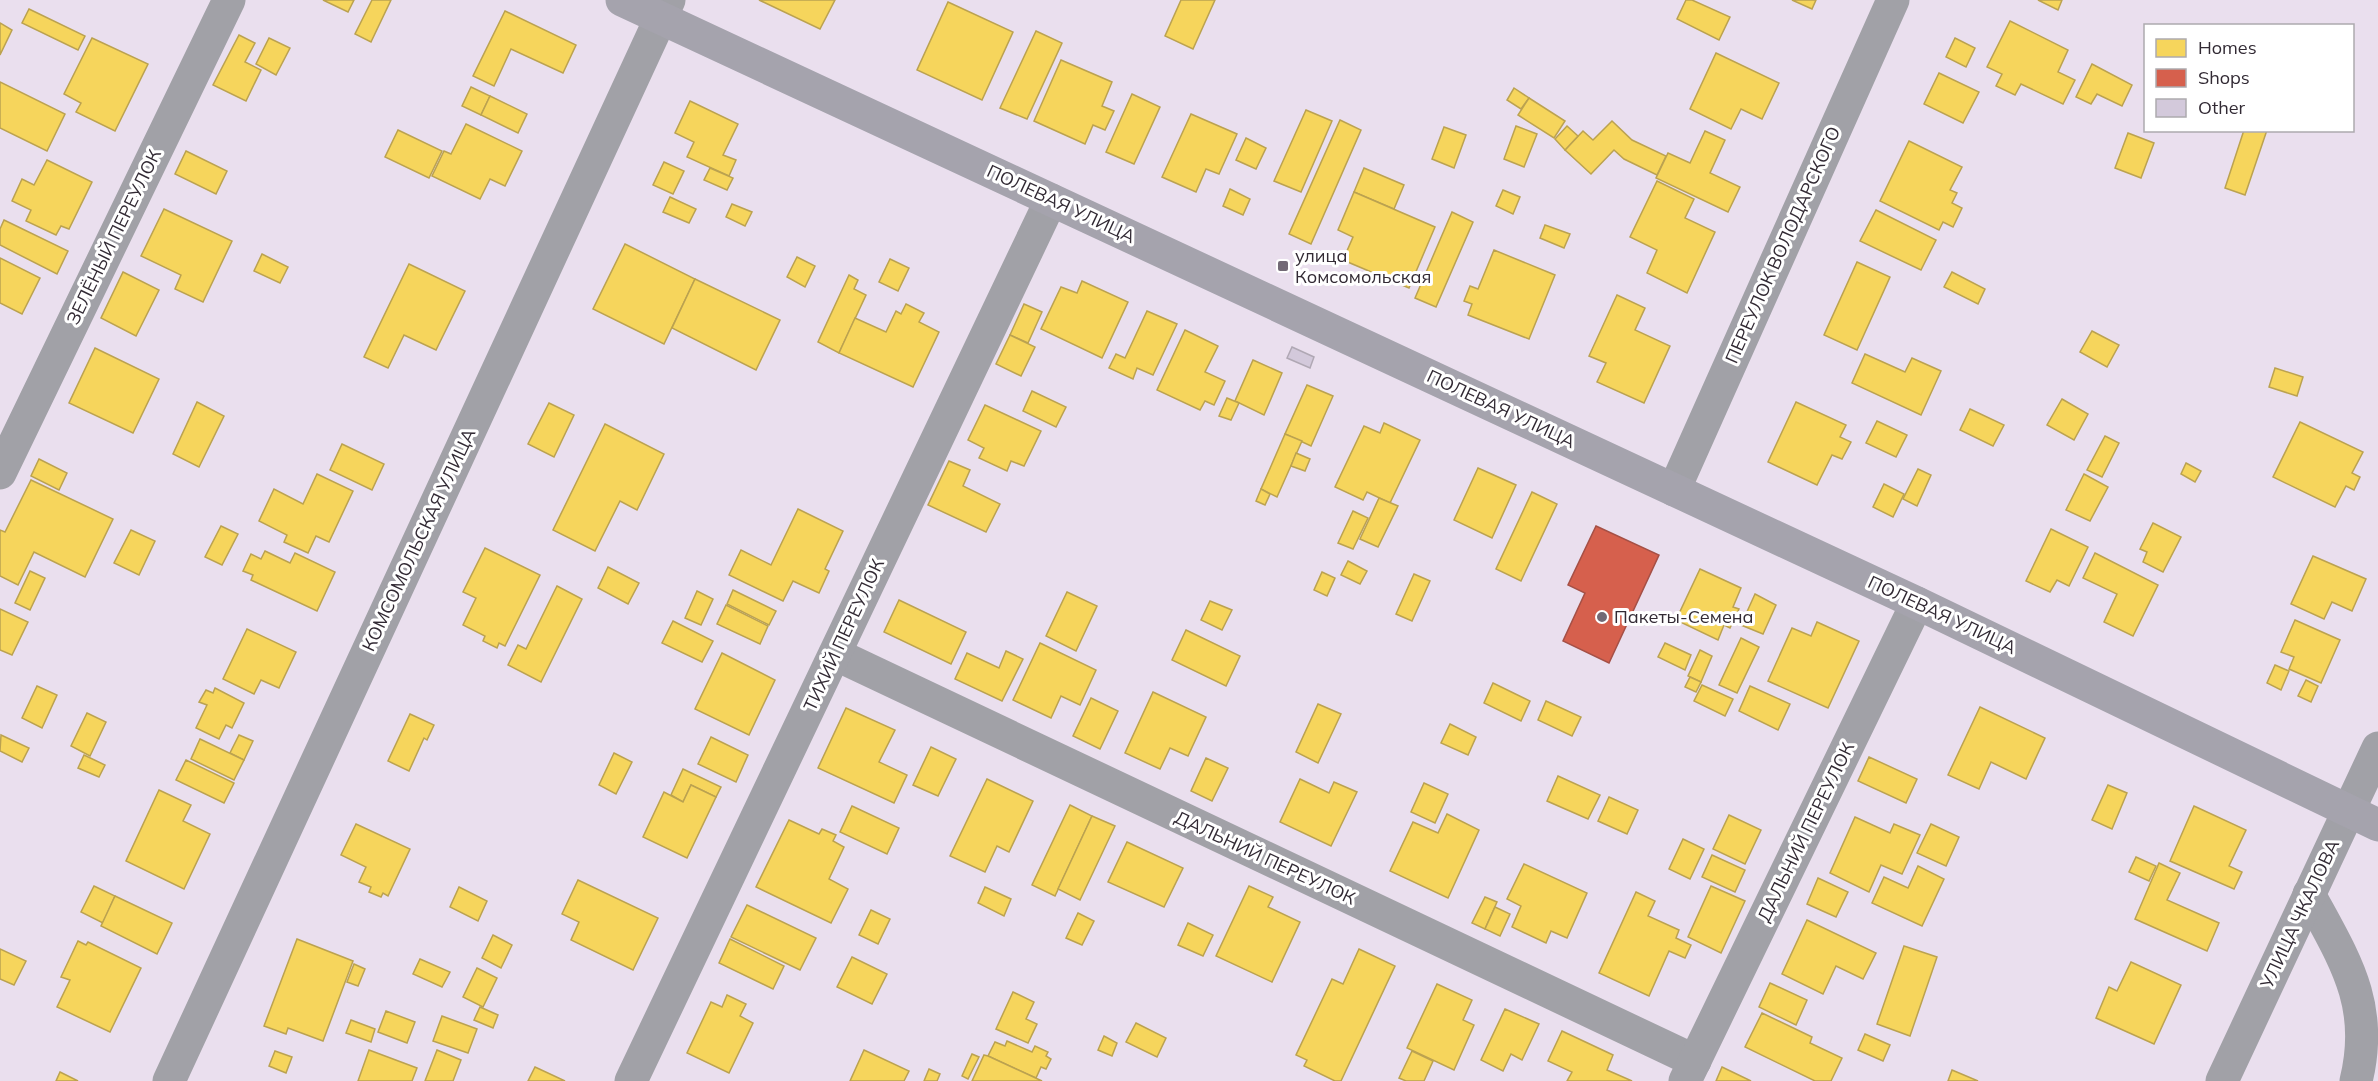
<svg xmlns="http://www.w3.org/2000/svg" width="2378" height="1081" viewBox="0 0 2378 1081" font-family="Mulish,sans-serif">
	<style>
		.homes { fill: #f6d55c; stroke: #bba250; stroke-width: 1.5 }
		.shops { fill: #d6604d; stroke: #a55046; stroke-width: 1.5 }
		.building { fill: #d3c9db; stroke: #b0a8b4; stroke-width: 1.5 }
		.lines { fill: none; stroke-linecap: round; stroke-linejoin: round }
		.minor { stroke: #a1a1a7; stroke-width: 33 }
		.major { stroke: #a5a3ad; stroke-width: 33 }
		.poi-dot { fill: #726975; stroke: #fff; stroke-width: 2 }
		.labels { text-anchor: middle; stroke-width: 6; stroke-linejoin: round; paint-order: stroke }
		.street-label { font-size: 18px; fill: #322a34; stroke: #fff }
		.poi-label { font-size: 18px; fill: #322a34; stroke: #fff; text-anchor: start }
	</style>
	<rect width="100%" height="100%" fill="#eadfee"/>
	<g class="homes">
		<polygon points="323,0 354,0 348,12"/>
		<polygon points="372,0 391,0 371,42 355,34"/>
		<polygon points="759,0 835,0 820,29"/>
		<polygon points="1181,0 1215,0 1193,49 1165,36"/>
		<polygon points="1686,0 1692,0 1730,17 1719,40 1677,19"/>
		<polygon points="1792,0 1816,0 1812,9"/>
		<polygon points="2038,0 2062,0 2058,10"/>
		<polygon points="948,2 1013,32 982,100 917,70"/>
		<polygon points="29,9 85,36 78,50 22,23"/>
		<polygon points="505,11 576,45 563,73 511,49 494,86 473,76"/>
		<polygon points="2010,21 2068,50 2058,72 2075,80 2063,104 2021,84 2015,95 1996,86 2002,74 1987,67"/>
		<polygon points="0,23 12,30 0,55"/>
		<polygon points="1036,31 1062,43 1027,119 1000,108"/>
		<polygon points="239,35 255,43 245,62 261,70 246,101 213,85"/>
		<polygon points="92,38 148,64 115,131 76,112 81,103 64,94"/>
		<polygon points="269,38 290,48 276,75 256,64"/>
		<polygon points="1955,38 1975,48 1966,67 1946,57"/>
		<polygon points="1716,53 1779,83 1762,119 1741,109 1731,129 1690,109"/>
		<polygon points="1061,60 1112,82 1102,106 1114,111 1105,130 1093,125 1085,144 1034,121"/>
		<polygon points="2092,64 2132,85 2122,106 2097,94 2091,104 2076,97"/>
		<polygon points="1939,73 1979,92 1963,123 1924,104"/>
		<polygon points="0,82 65,114 47,151 0,128"/>
		<polygon points="471,87 490,96 481,115 462,106"/>
		<polygon points="1514,88 1529,98 1521,109 1507,100"/>
		<polygon points="1132,94 1160,107 1134,164 1106,152"/>
		<polygon points="490,96 527,114 518,133 481,115"/>
		<polygon points="1529,98 1565,121 1554,138 1518,115"/>
		<polygon points="690,101 738,124 723,155 736,160 729,176 687,157 694,142 675,133"/>
		<polygon points="1306,110 1332,121 1301,192 1274,181"/>
		<polygon points="1191,114 1237,134 1219,174 1206,169 1196,192 1162,177"/>
		<polygon points="1340,120 1361,130 1311,244 1289,234"/>
		<polygon points="1612,121 1632,140 1666,156 1657,175 1624,159 1614,150 1591,174 1565,150 1583,131 1593,140"/>
		<polygon points="466,124 522,151 505,186 490,179 480,199 432,176 444,151 451,154"/>
		<polygon points="1516,126 1537,134 1524,167 1504,159"/>
		<polygon points="1567,126 1578,136 1565,150 1555,139"/>
		<polygon points="1444,127 1466,135 1454,168 1432,159"/>
		<polygon points="398,130 442,151 429,178 385,157"/>
		<polygon points="2244,130 2267,130 2245,195 2225,188"/>
		<polygon points="1705,131 1725,140 1710,173 1740,187 1728,212 1656,178 1668,153 1690,163"/>
		<polygon points="2128,133 2154,143 2141,178 2115,168"/>
		<polygon points="1246,138 1266,148 1256,169 1236,160"/>
		<polygon points="1909,141 1962,167 1950,190 1957,193 1952,203 1962,208 1953,227 1943,222 1939,230 1880,201"/>
		<polygon points="186,151 227,171 216,194 175,174"/>
		<polygon points="47,160 92,182 69,229 61,226 56,235 26,221 31,210 12,201 22,179 34,185"/>
		<polygon points="664,162 684,171 673,194 653,185"/>
		<polygon points="710,168 733,178 727,190 704,180"/>
		<polygon points="1364,168 1404,185 1394,209 1354,192"/>
		<polygon points="1657,181 1694,199 1685,218 1715,232 1687,293 1647,273 1657,250 1630,237"/>
		<polygon points="1230,189 1250,199 1243,215 1223,206"/>
		<polygon points="1503,190 1520,197 1513,214 1496,206"/>
		<polygon points="1354,192 1435,227 1409,288 1343,260 1353,237 1338,230"/>
		<polygon points="670,197 696,209 689,223 663,212"/>
		<polygon points="732,204 752,212 745,226 726,217"/>
		<polygon points="164,209 232,241 203,302 175,289 181,275 141,256"/>
		<polygon points="1876,210 1936,240 1921,270 1860,241"/>
		<polygon points="1452,212 1473,222 1436,307 1415,298"/>
		<polygon points="4,220 68,251 57,274 0,245 0,229"/>
		<polygon points="1545,225 1570,234 1564,248 1540,238"/>
		<polygon points="625,244 695,279 664,344 593,309"/>
		<polygon points="1494,250 1555,275 1529,339 1468,315 1472,304 1464,301 1470,286 1478,289"/>
		<polygon points="262,254 288,267 280,283 254,271"/>
		<polygon points="797,257 815,266 805,287 787,277"/>
		<polygon points="0,258 40,278 22,314 0,303"/>
		<polygon points="890,259 909,268 898,291 879,282"/>
		<polygon points="1857,262 1890,277 1857,350 1824,335"/>
		<polygon points="409,264 465,291 436,350 404,335 388,368 364,357"/>
		<polygon points="123,272 159,290 136,336 101,318"/>
		<polygon points="1952,272 1985,289 1978,304 1944,287"/>
		<polygon points="849,275 858,280 854,289 866,295 839,353 818,342"/>
		<polygon points="695,279 780,320 756,370 672,328"/>
		<polygon points="1082,281 1128,302 1102,358 1041,329 1061,287 1077,293"/>
		<polygon points="1617,295 1645,308 1635,330 1670,346 1644,403 1597,382 1606,363 1589,356"/>
		<polygon points="906,304 924,313 919,322 939,332 913,387 839,353 855,318 886,332 896,311 901,314"/>
		<polygon points="1024,304 1042,312 1028,343 1010,335"/>
		<polygon points="1147,311 1177,324 1153,375 1137,368 1133,379 1109,368 1116,354 1125,358"/>
		<polygon points="1185,330 1218,346 1205,372 1225,381 1214,405 1205,401 1200,410 1157,390"/>
		<polygon points="2092,331 2119,345 2107,367 2080,352"/>
		<polygon points="1010,335 1035,347 1021,376 996,364"/>
		<polygon points="95,348 159,379 133,433 69,403"/>
		<polygon points="1865,354 1905,372 1912,358 1941,371 1921,415 1852,383"/>
		<polygon points="1253,360 1282,373 1264,415 1235,401"/>
		<polygon points="2275,368 2303,377 2297,396 2269,387"/>
		<polygon points="1307,385 1333,396 1311,446 1285,434"/>
		<polygon points="1032,391 1066,407 1056,427 1023,411"/>
		<polygon points="1227,398 1239,403 1231,420 1219,416"/>
		<polygon points="2062,399 2088,414 2074,440 2047,425"/>
		<polygon points="197,402 224,416 199,467 173,454"/>
		<polygon points="1796,402 1846,425 1840,437 1851,442 1842,459 1832,455 1817,485 1768,462"/>
		<polygon points="549,403 574,415 554,457 528,444"/>
		<polygon points="985,405 1041,431 1024,466 1011,461 1007,471 979,458 984,448 968,440"/>
		<polygon points="1970,409 2004,425 1993,446 1960,430"/>
		<polygon points="1877,421 1907,435 1896,457 1866,443"/>
		<polygon points="2300,422 2363,452 2352,473 2360,477 2354,490 2346,486 2335,507 2273,477"/>
		<polygon points="1384,423 1420,440 1390,503 1367,492 1363,500 1335,487 1364,426 1380,433"/>
		<polygon points="605,424 664,454 637,510 620,501 595,551 553,530"/>
		<polygon points="1285,434 1302,441 1277,497 1261,489"/>
		<polygon points="2105,436 2119,443 2102,477 2087,470"/>
		<polygon points="342,444 384,464 372,490 330,470"/>
		<polygon points="1296,453 1310,459 1305,471 1291,466"/>
		<polygon points="39,459 67,473 59,490 31,476"/>
		<polygon points="949,461 970,470 963,486 1000,504 986,532 928,505"/>
		<polygon points="2186,463 2201,471 2195,482 2181,474"/>
		<polygon points="1478,468 1516,485 1492,538 1454,520"/>
		<polygon points="1918,469 1931,475 1917,506 1903,499"/>
		<polygon points="317,474 353,491 329,542 316,536 308,553 284,542 287,535 259,521 274,489 303,504"/>
		<polygon points="2084,474 2108,487 2090,521 2066,510"/>
		<polygon points="31,480 113,519 85,577 34,552 18,585 0,576 0,530 5,532"/>
		<polygon points="1884,484 1904,494 1893,517 1873,507"/>
		<polygon points="1261,489 1270,494 1265,505 1256,501"/>
		<polygon points="1532,492 1557,504 1521,581 1496,569"/>
		<polygon points="1379,498 1398,506 1378,547 1360,539"/>
		<polygon points="798,509 843,531 825,569 829,571 819,593 793,581 783,601 729,575 741,550 771,565"/>
		<polygon points="1353,511 1368,518 1353,549 1338,543"/>
		<polygon points="2153,523 2181,537 2163,572 2143,562 2147,552 2140,549"/>
		<polygon points="221,526 238,534 222,565 205,557"/>
		<polygon points="2051,529 2088,547 2069,586 2057,580 2050,592 2026,581"/>
		<polygon points="131,530 155,541 139,575 114,563"/>
		<polygon points="485,548 540,575 505,646 499,643 497,648 483,641 485,636 463,625 476,598 463,592"/>
		<polygon points="265,551 290,563 295,553 335,572 317,611 251,580 253,575 243,571 251,554 261,559"/>
		<polygon points="2095,553 2158,585 2133,636 2104,622 2117,594 2083,578"/>
		<polygon points="2313,556 2366,579 2352,611 2332,602 2324,619 2291,604"/>
		<polygon points="1348,561 1367,571 1360,584 1341,575"/>
		<polygon points="608,567 639,583 628,604 598,588"/>
		<polygon points="1700,569 1741,588 1733,607 1739,609 1730,628 1724,625 1718,640 1676,620"/>
		<polygon points="30,571 45,578 30,610 15,603"/>
		<polygon points="1322,572 1335,578 1327,596 1314,590"/>
		<polygon points="1414,574 1430,581 1412,621 1396,614"/>
		<polygon points="557,586 582,599 541,682 508,665 518,645 526,649"/>
		<polygon points="733,590 776,611 769,625 727,604"/>
		<polygon points="697,591 713,599 701,625 685,618"/>
		<polygon points="1067,592 1097,606 1076,651 1046,636"/>
		<polygon points="1755,594 1776,605 1763,634 1741,625"/>
		<polygon points="899,600 966,632 951,664 884,632"/>
		<polygon points="1210,601 1232,610 1222,630 1201,620"/>
		<polygon points="726,605 768,626 760,644 717,624"/>
		<polygon points="0,609 28,622 12,655 0,650"/>
		<polygon points="2295,620 2340,640 2321,683 2289,669 2294,657 2281,652"/>
		<polygon points="673,621 713,641 702,662 662,643"/>
		<polygon points="1817,622 1859,641 1828,708 1768,681 1792,628 1811,636"/>
		<polygon points="247,629 296,652 279,688 261,680 254,694 223,679"/>
		<polygon points="1186,630 1240,656 1226,686 1172,660"/>
		<polygon points="1741,638 1759,647 1737,693 1719,685"/>
		<polygon points="1040,643 1096,670 1080,705 1061,696 1051,718 1013,700"/>
		<polygon points="1665,643 1691,655 1685,670 1658,657"/>
		<polygon points="1700,650 1712,656 1701,682 1688,676"/>
		<polygon points="1006,651 1023,659 1002,701 955,679 967,653 999,668"/>
		<polygon points="722,653 775,680 749,735 695,709"/>
		<polygon points="2275,665 2289,671 2281,690 2267,683"/>
		<polygon points="1690,677 1701,682 1696,692 1685,687"/>
		<polygon points="2306,680 2318,686 2311,702 2298,696"/>
		<polygon points="1493,683 1530,701 1521,721 1484,703"/>
		<polygon points="1702,685 1733,699 1725,716 1694,701"/>
		<polygon points="37,686 57,695 42,728 22,718"/>
		<polygon points="1750,686 1790,704 1778,730 1739,711"/>
		<polygon points="215,688 244,703 232,728 226,725 219,739 196,728 207,705 199,702 206,690 213,693"/>
		<polygon points="1153,692 1206,717 1188,756 1170,748 1160,769 1125,753"/>
		<polygon points="1091,698 1118,711 1100,749 1073,736"/>
		<polygon points="1546,701 1581,717 1572,736 1538,720"/>
		<polygon points="1318,704 1341,714 1318,763 1296,752"/>
		<polygon points="1980,707 2045,738 2026,779 1991,762 1979,789 1948,775"/>
		<polygon points="846,708 895,730 879,762 907,775 894,803 818,768"/>
		<polygon points="87,713 106,722 90,756 71,746"/>
		<polygon points="410,714 434,725 427,740 424,738 409,771 388,761"/>
		<polygon points="1450,724 1476,737 1468,755 1441,743"/>
		<polygon points="1,735 29,748 22,762 0,751"/>
		<polygon points="239,735 253,741 244,760 230,753"/>
		<polygon points="711,737 748,755 736,782 698,764"/>
		<polygon points="200,739 244,760 234,780 191,759"/>
		<polygon points="931,747 956,759 938,796 913,785"/>
		<polygon points="614,753 632,762 616,794 599,785"/>
		<polygon points="84,755 105,765 99,777 78,768"/>
		<polygon points="1869,757 1917,779 1906,803 1858,781"/>
		<polygon points="1206,758 1228,768 1212,801 1191,791"/>
		<polygon points="186,760 234,783 224,803 176,780"/>
		<polygon points="683,769 721,787 716,797 691,785 683,802 671,795"/>
		<polygon points="1558,776 1600,795 1588,819 1547,801"/>
		<polygon points="987,779 1033,801 1009,852 997,846 985,872 950,856"/>
		<polygon points="1300,779 1329,793 1334,782 1357,792 1331,846 1280,822"/>
		<polygon points="1424,783 1448,794 1435,823 1411,812"/>
		<polygon points="691,785 716,797 687,858 643,837 664,792 683,802"/>
		<polygon points="2108,785 2127,793 2112,829 2092,820"/>
		<polygon points="159,790 191,805 183,821 210,834 184,889 126,861"/>
		<polygon points="1609,797 1638,810 1627,834 1598,821"/>
		<polygon points="1070,805 1092,816 1055,896 1032,885"/>
		<polygon points="852,806 899,828 887,854 840,832"/>
		<polygon points="2194,806 2246,830 2229,866 2242,872 2234,889 2170,861"/>
		<polygon points="1447,814 1479,830 1448,898 1390,871 1413,822 1438,833"/>
		<polygon points="1729,815 1761,830 1745,864 1713,849"/>
		<polygon points="1092,816 1115,826 1080,900 1058,889"/>
		<polygon points="1855,817 1890,833 1894,824 1920,835 1902,874 1881,865 1869,892 1830,873"/>
		<polygon points="789,820 819,834 822,829 836,835 833,841 844,847 829,879 848,889 831,923 756,887"/>
		<polygon points="356,824 410,849 388,896 383,893 381,897 369,892 371,887 359,882 366,867 341,855"/>
		<polygon points="1931,824 1959,837 1946,866 1917,853"/>
		<polygon points="1683,839 1704,849 1690,879 1669,869"/>
		<polygon points="1127,842 1183,868 1164,907 1108,882"/>
		<polygon points="1712,855 1745,870 1735,892 1702,877"/>
		<polygon points="2136,857 2156,866 2149,881 2129,872"/>
		<polygon points="2159,863 2180,873 2167,900 2219,923 2207,951 2135,919"/>
		<polygon points="1524,864 1587,893 1567,938 1551,931 1546,943 1512,927 1521,906 1507,899"/>
		<polygon points="1918,866 1944,879 1922,926 1872,903 1884,877 1908,888"/>
		<polygon points="1818,878 1848,892 1836,917 1807,904"/>
		<polygon points="578,880 658,918 633,970 571,940 579,922 562,914"/>
		<polygon points="94,886 115,896 103,923 81,912"/>
		<polygon points="1249,886 1273,897 1268,907 1300,922 1272,982 1216,956"/>
		<polygon points="1711,886 1745,901 1721,953 1688,937"/>
		<polygon points="459,887 487,901 478,921 450,907"/>
		<polygon points="985,887 1011,899 1004,916 978,903"/>
		<polygon points="1636,892 1655,901 1648,916 1679,930 1676,938 1691,945 1685,958 1669,951 1649,996 1599,973"/>
		<polygon points="115,896 172,923 157,954 101,926"/>
		<polygon points="1485,897 1497,902 1485,929 1472,923"/>
		<polygon points="747,905 816,938 800,970 731,937"/>
		<polygon points="1495,907 1510,914 1500,936 1485,929"/>
		<polygon points="871,910 890,919 878,944 859,935"/>
		<polygon points="1078,913 1094,921 1082,945 1066,938"/>
		<polygon points="1807,920 1876,953 1863,979 1836,966 1823,994 1782,974"/>
		<polygon points="1188,923 1213,935 1203,956 1178,945"/>
		<polygon points="493,935 512,945 501,968 482,958"/>
		<polygon points="297,939 353,961 323,1041 288,1028 286,1034 264,1026"/>
		<polygon points="730,939 784,966 773,989 719,963"/>
		<polygon points="78,941 86,945 88,942 141,968 110,1032 57,1007 70,980 61,977"/>
		<polygon points="1904,946 1937,957 1910,1036 1877,1024"/>
		<polygon points="0,949 26,961 14,985 0,979"/>
		<polygon points="1359,949 1395,966 1341,1081 1335,1081 1304,1066 1307,1060 1296,1055 1332,979 1343,984"/>
		<polygon points="852,957 887,974 872,1004 837,987"/>
		<polygon points="420,959 450,972 442,987 413,974"/>
		<polygon points="2131,962 2181,985 2154,1044 2096,1018 2109,987 2117,991"/>
		<polygon points="354,964 365,969 358,986 347,982"/>
		<polygon points="477,968 497,978 483,1007 463,997"/>
		<polygon points="1770,983 1807,1000 1796,1025 1759,1007"/>
		<polygon points="1437,984 1472,1000 1463,1020 1474,1025 1454,1070 1407,1048"/>
		<polygon points="1013,992 1034,1002 1026,1019 1037,1024 1028,1043 996,1029"/>
		<polygon points="727,995 746,1004 740,1016 753,1023 729,1073 687,1053 711,1002 722,1007"/>
		<polygon points="480,1007 498,1015 493,1028 474,1020"/>
		<polygon points="1505,1009 1539,1024 1522,1060 1511,1054 1503,1071 1481,1060"/>
		<polygon points="386,1011 415,1022 407,1043 378,1032"/>
		<polygon points="1762,1013 1812,1037 1810,1043 1842,1058 1831,1081 1815,1081 1745,1047"/>
		<polygon points="442,1016 477,1029 468,1053 433,1041"/>
		<polygon points="351,1020 375,1029 371,1042 346,1033"/>
		<polygon points="1136,1023 1166,1038 1157,1057 1126,1042"/>
		<polygon points="1562,1031 1613,1055 1607,1070 1632,1081 1567,1081 1572,1072 1548,1061"/>
		<polygon points="1865,1034 1890,1045 1883,1061 1858,1050"/>
		<polygon points="1104,1036 1117,1043 1112,1056 1098,1050"/>
		<polygon points="1007,1041 1032,1052 1035,1046 1048,1052 1046,1056 1051,1059 1046,1069 1041,1067 1036,1078 988,1056 995,1042 1005,1046"/>
		<polygon points="369,1050 417,1068 412,1081 358,1081"/>
		<polygon points="437,1050 461,1060 453,1081 425,1081"/>
		<polygon points="864,1050 909,1071 904,1081 850,1081"/>
		<polygon points="275,1051 292,1057 286,1073 269,1066"/>
		<polygon points="1412,1051 1433,1061 1424,1081 1406,1081 1399,1078"/>
		<polygon points="972,1054 979,1057 968,1079 962,1076"/>
		<polygon points="984,1055 988,1056 1042,1081 972,1081"/>
		<polygon points="535,1067 565,1081 528,1081"/>
		<polygon points="1722,1067 1751,1081 1716,1081"/>
		<polygon points="929,1069 940,1074 937,1081 924,1081"/>
		<polygon points="1952,1070 1978,1081 1948,1081"/>
		<polygon points="60,1072 78,1081 56,1081"/>
	</g>
	<polygon class="shops" points="1596,526 1659,555 1609,663 1563,641 1585,593 1568,585"/>
	<polygon class="building" points="1292,347 1314,357 1310,368 1287,358"/>
	<g class="lines">
		<g class="minor">
			<polyline points="0,473 229,0"/>
			<polyline points="1674,490 1893,0"/>
			<polyline points="835,654 1695,1061"/>
			<path d="M2309 894C2344 959 2375 1004 2356 1081"/>
			<polyline points="169,1081 669,0"/>
			<polyline points="631,1081 1051,200"/>
			<polyline points="1685,1081 1917,603"/>
			<polyline points="2222,1081 2378,748"/>
		</g>
		<polyline class="major" points="622,0 1917,603 2378,825"/>
	</g>
	<g class="poi-dot">
		<rect x="1277" y="260" width="12" height="12" rx="3"/>
		<circle cx="1602" cy="617" r="6"/>
	</g>
	<g class="labels">
		<g class="street-label">
			<text transform="translate(1061 204) rotate(25)" y="6">ПОЛЕВАЯ УЛИЦА</text>
			<text transform="translate(114 237) rotate(-64)" y="6">ЗЕЛЁНЫЙ ПЕРЕУЛОК</text>
			<text transform="translate(1783 245) rotate(-66)" y="6">ПЕРЕУЛОК ВОЛОДАРСКОГО</text>
			<text transform="translate(1501 409) rotate(25)" y="6">ПОЛЕВАЯ УЛИЦА</text>
			<text transform="translate(419 540) rotate(-65)" y="6">КОМСОМОЛЬСКАЯ УЛИЦА</text>
			<text transform="translate(1942 615) rotate(25)" y="6">ПОЛЕВАЯ УЛИЦА</text>
			<text transform="translate(844 635) rotate(-65)" y="6">ТИХИЙ ПЕРЕУЛОК</text>
			<text transform="translate(1806 832) rotate(-64)" y="6">ДАЛЬНИЙ ПЕРЕУЛОК</text>
			<text transform="translate(1265 858) rotate(25)" y="6">ДАЛЬНИЙ ПЕРЕУЛОК</text>
			<text transform="translate(2300 914) rotate(-65)" y="6">УЛИЦА ЧКАЛОВА</text>
		</g>
		<g class="poi-label">
			<text x="1295" y="262">улица<tspan x="1295" dy="21">Комсомольская</tspan></text>
			<text x="1614" y="623">Пакеты-Семена</text>
		</g>
	</g>
	<rect x="2144" y="24" width="210" height="108" fill="#ffffff" stroke="#adaaae" stroke-width="1.5"/>
	<rect x="2156" y="39" width="30" height="18" fill="#f6d55c" stroke="#adaaae" stroke-width="1.5"/>
	<text x="2198" y="54" font-size="18" fill="#322a34">Homes</text>
	<rect x="2156" y="69" width="30" height="18" fill="#d6604d" stroke="#adaaae" stroke-width="1.5"/>
	<text x="2198" y="84" font-size="18" fill="#322a34">Shops</text>
	<rect x="2156" y="99" width="30" height="18" fill="#d3c9db" stroke="#adaaae" stroke-width="1.5"/>
	<text x="2198" y="114" font-size="18" fill="#322a34">Other</text>
</svg>
